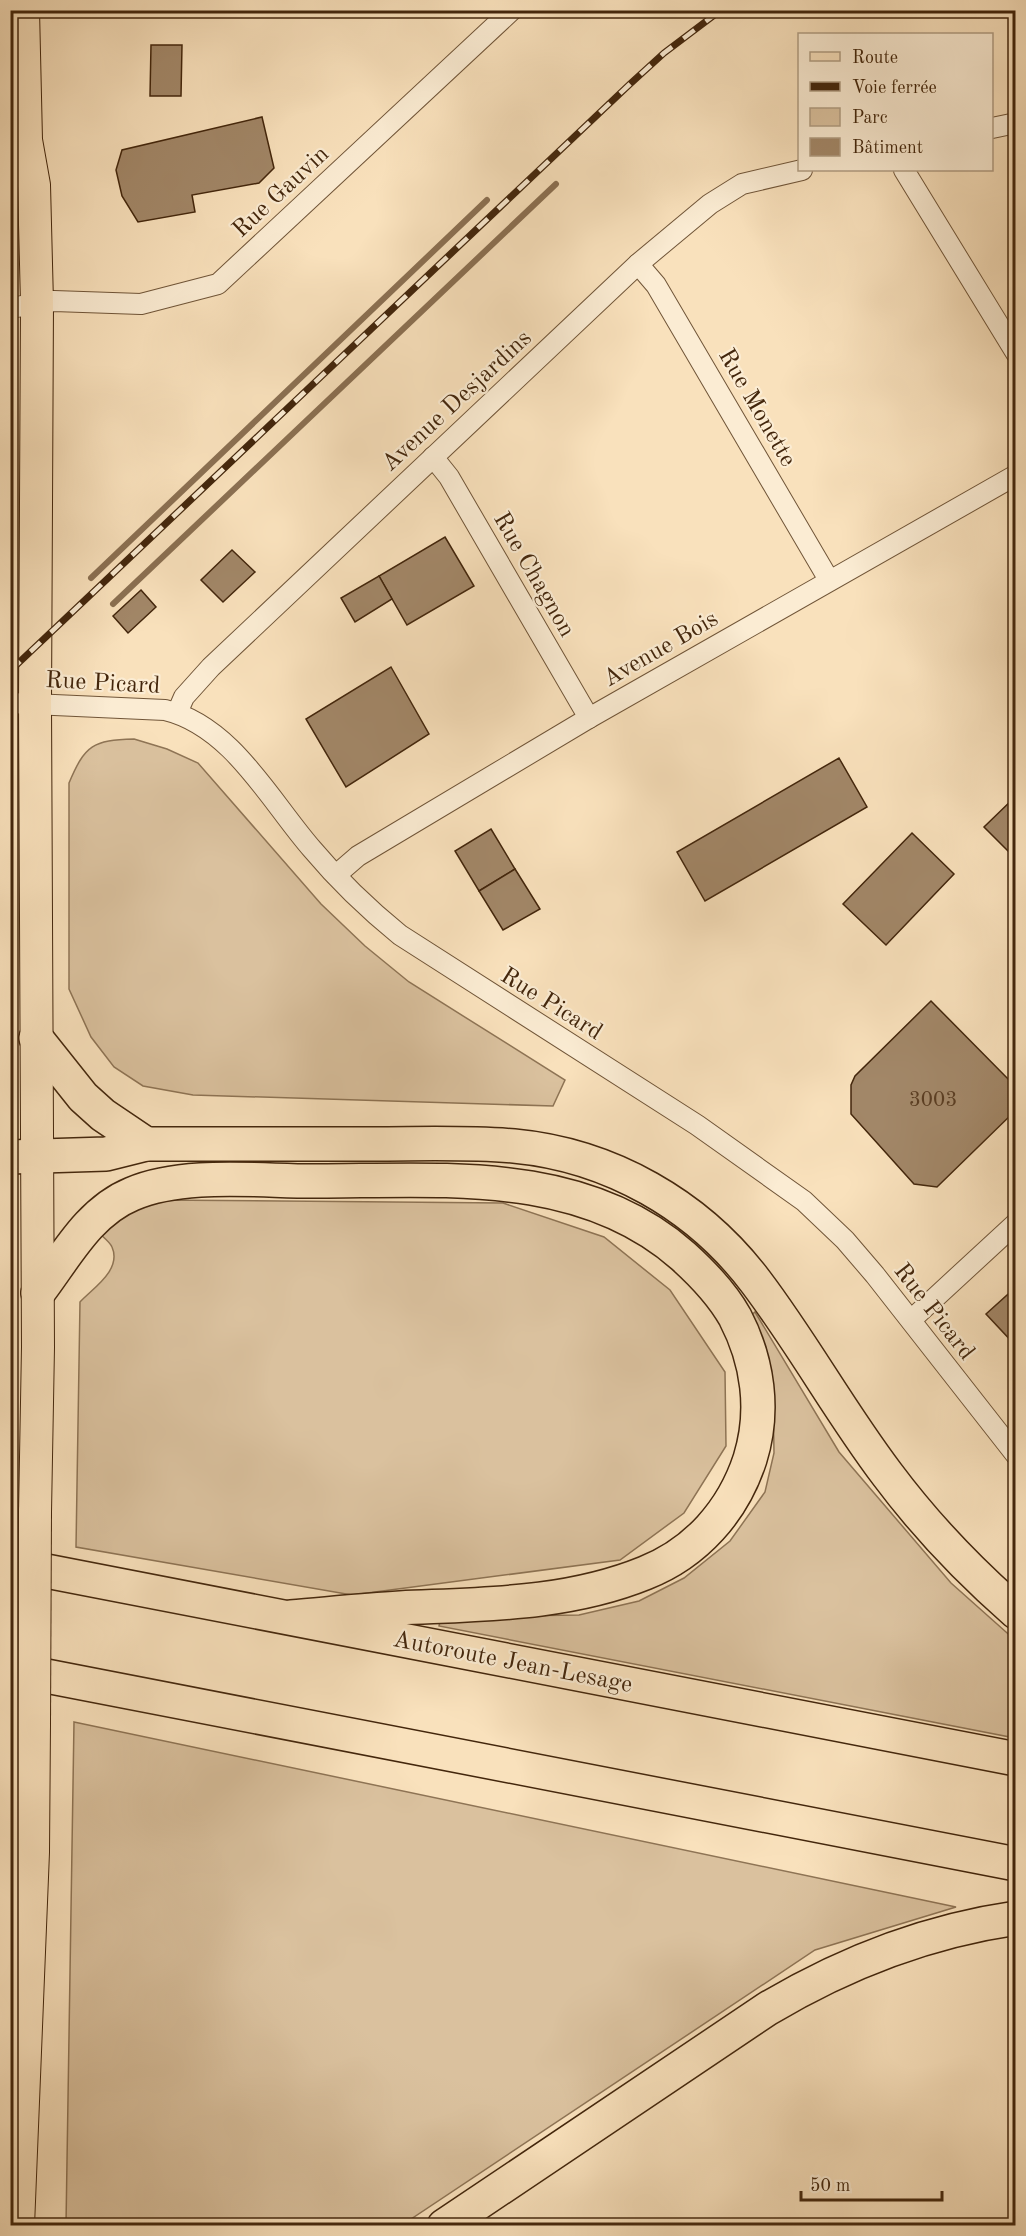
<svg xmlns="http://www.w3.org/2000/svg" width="1026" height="2236" viewBox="0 0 1026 2236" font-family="'Old Standard TT',serif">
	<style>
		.green { fill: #dac19e; stroke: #8e7455; stroke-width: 1.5 }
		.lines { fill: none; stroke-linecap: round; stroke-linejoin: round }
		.stream { stroke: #8b7052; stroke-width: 6 }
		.building { fill: #a28768; stroke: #43260c; stroke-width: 1.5 }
		.minor-casing { stroke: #705538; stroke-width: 22 }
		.primary-casing { stroke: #43260c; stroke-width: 34 }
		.motorway-casing { stroke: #43260c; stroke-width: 36 }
		.minor { stroke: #fbecd3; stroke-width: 20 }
		.primary { stroke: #f9e1bc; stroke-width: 32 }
		.motorway { stroke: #f9e1bc; stroke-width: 33 }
		.rail-casing { stroke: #43260c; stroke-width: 7 }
		.rail { stroke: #fbecd3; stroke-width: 4.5; stroke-dasharray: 14; stroke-linecap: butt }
		.primary-bridge-casing { stroke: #43260c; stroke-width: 34; stroke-linecap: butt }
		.primary-bridge { stroke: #f9e1bc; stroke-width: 32 }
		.labels { text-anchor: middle; stroke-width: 4.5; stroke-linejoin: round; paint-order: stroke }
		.number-label { font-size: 21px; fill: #5b3e23 }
		.street-label { font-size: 24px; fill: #43260c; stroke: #fbecd3 }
	</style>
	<rect width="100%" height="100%" fill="#f9e1bc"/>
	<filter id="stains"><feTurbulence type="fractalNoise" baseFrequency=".00333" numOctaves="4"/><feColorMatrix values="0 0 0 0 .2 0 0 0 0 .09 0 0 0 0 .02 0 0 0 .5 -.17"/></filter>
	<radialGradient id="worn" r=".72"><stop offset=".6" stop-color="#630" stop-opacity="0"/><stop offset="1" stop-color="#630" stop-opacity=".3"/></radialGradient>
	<g class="green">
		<path d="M134 739 167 749 198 763 321 904 365 946 409 982 565 1080 553 1106 193 1095 143 1086 114 1067 91 1037 69 989V783C85 745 93 740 134 739Z"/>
		<path d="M157 1200 503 1203 604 1237 670 1290 725 1372 726 1446 684 1513 620 1560 352 1595 76 1547 80 1302C93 1288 122 1270 112 1247 110 1242 103 1237 99 1233L124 1212Z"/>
		<polygon points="755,1312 839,1452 951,1583 1015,1640 1015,1738 439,1626 441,1617 579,1615 639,1601 684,1578 730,1541 765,1492 774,1453 773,1392 749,1317"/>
		<polygon points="74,1722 956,1907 815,1950 402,2225 66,2225"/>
	</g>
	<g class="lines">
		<g class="stream">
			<polyline points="91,578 487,200"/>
			<polyline points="113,604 556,184"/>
		</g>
	</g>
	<g class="building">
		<polygon points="151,45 182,45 181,96 150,96"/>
		<polygon points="262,117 274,168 259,183 192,195 195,212 138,222 122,196 116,170 122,150"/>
		<polygon points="445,537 474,586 407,625 379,576"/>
		<polygon points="232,550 255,572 223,602 201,580"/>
		<polygon points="379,576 392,599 355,622 341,598"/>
		<polygon points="141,590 156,607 128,633 113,616"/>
		<polygon points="391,667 429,734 346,787 306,719"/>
		<polygon points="839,758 867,807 705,901 677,852"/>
		<polygon points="1016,796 1016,859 984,827"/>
		<polygon points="491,829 515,869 479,891 455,851"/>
		<polygon points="912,833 954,874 886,945 843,904"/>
		<polygon points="515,869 540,909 503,930 479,891"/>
		<polygon points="931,1001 1016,1087 1016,1110 937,1187 914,1184 851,1114 851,1085 855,1076"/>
		<polygon points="1016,1287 1016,1346 986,1314"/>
	</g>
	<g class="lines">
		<g class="minor-casing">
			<g id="minor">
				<polyline points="992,128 1016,123"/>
				<polyline points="904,170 1016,353"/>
				<polyline points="638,264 656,285 829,580"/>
				<polyline points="10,308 54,301 141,304 218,284 512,10"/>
				<polyline points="433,457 449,477 589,718"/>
				<path d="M10 703 165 710C232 726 270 801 312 849 338 880 368 909 400 935L697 1125 804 1201 845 1240 875 1275 1016 1455"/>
				<polyline points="177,713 184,697 211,667 638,264 710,204 742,184 802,170"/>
				<polyline points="336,875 358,856 589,718 1016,475"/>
				<polyline points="911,1320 1016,1223"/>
			</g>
		</g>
		<g class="primary-casing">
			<g id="primary">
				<polyline points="23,10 26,140 34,185 37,303 35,704 38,1347 35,1512"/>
				<polyline points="18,2226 33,1852 34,1724"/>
			</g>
		</g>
		<g class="motorway-casing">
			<g id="motorway">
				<polyline points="36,1038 83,1097 103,1115 146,1144"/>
				<path d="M10 1157 106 1154 146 1144C222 1144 297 1144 373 1144 420 1144 467 1142 514 1146 610 1155 698 1205 756 1282 803 1344 840 1412 887 1474 925 1525 968 1570 1016 1612"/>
				<path d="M38 1293C65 1258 88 1212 132 1194 183 1172 258 1181 313 1181 440 1181 581 1166 683 1256 703 1274 722 1294 735 1317 758 1361 765 1411 750 1459 733 1511 696 1553 645 1573 566 1605 483 1604 400 1608 364 1610 327 1614 291 1617"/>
				<polyline points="10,1564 1016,1759"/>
				<polyline points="10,1669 1016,1864"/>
				<path d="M444 2226 767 2009C844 1963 926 1931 1016 1918"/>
			</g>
		</g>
		<use href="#minor" class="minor"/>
		<use href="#primary" class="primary"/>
		<use href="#motorway" class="motorway"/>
		<g class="rail-casing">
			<polyline id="rail" points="10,671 630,84 664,53 721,10"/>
		</g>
		<use href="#rail" class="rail"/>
		<g class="primary-bridge-casing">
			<polyline id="primary-bridge" points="34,1724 35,1512"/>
		</g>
		<use href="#primary-bridge" class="primary-bridge"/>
	</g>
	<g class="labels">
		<g class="number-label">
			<text x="933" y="1106">3003</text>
		</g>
		<g class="street-label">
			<text transform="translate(280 191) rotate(-43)" y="8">Rue Gauvin</text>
			<text transform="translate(456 400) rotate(-43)" y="8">Avenue Desjardins</text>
			<text transform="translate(758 407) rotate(60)" y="8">Rue Monette</text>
			<text transform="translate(535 574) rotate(60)" y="8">Rue Chagnon</text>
			<text transform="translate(660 648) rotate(-30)" y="8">Avenue Bois</text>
			<text transform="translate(103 682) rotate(3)" y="8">Rue Picard</text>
			<text transform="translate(552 1003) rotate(32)" y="8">Rue Picard</text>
			<text transform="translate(935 1311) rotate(52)" y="8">Rue Picard</text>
			<text transform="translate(513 1661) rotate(11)" y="8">Autoroute Jean-Lesage</text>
		</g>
	</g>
	<rect width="1026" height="2236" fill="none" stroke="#f9e1bc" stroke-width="36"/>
	<rect x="12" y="12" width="1002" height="2212" fill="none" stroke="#43260c" stroke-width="3"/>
	<rect x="18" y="18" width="990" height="2200" fill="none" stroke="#43260c" stroke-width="1.5"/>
	<rect x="798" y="33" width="195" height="138" fill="#fbecd3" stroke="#b19d83" stroke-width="1.5"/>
	<rect x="810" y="52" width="30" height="9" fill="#f9e1bc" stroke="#b19d83" stroke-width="1.5"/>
	<text x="852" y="63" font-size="18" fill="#43260c">Route</text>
	<rect x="810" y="82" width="30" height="9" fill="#43260c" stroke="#b19d83" stroke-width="1.5"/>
	<text x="852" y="93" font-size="18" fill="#43260c">Voie ferrée</text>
	<rect x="810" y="108" width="30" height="18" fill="#dac19e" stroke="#b19d83" stroke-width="1.5"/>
	<text x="852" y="123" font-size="18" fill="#43260c">Parc</text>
	<rect x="810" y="138" width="30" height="18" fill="#a28768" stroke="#b19d83" stroke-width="1.5"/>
	<text x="852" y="153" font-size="18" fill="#43260c">Bâtiment</text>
	<path d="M801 2191v9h141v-9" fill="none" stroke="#43260c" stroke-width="3"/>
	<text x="810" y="2191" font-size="18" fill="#43260c" stroke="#fbecd3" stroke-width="4.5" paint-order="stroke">50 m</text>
	<rect width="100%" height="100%" filter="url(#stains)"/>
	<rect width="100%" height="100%" fill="url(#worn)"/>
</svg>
